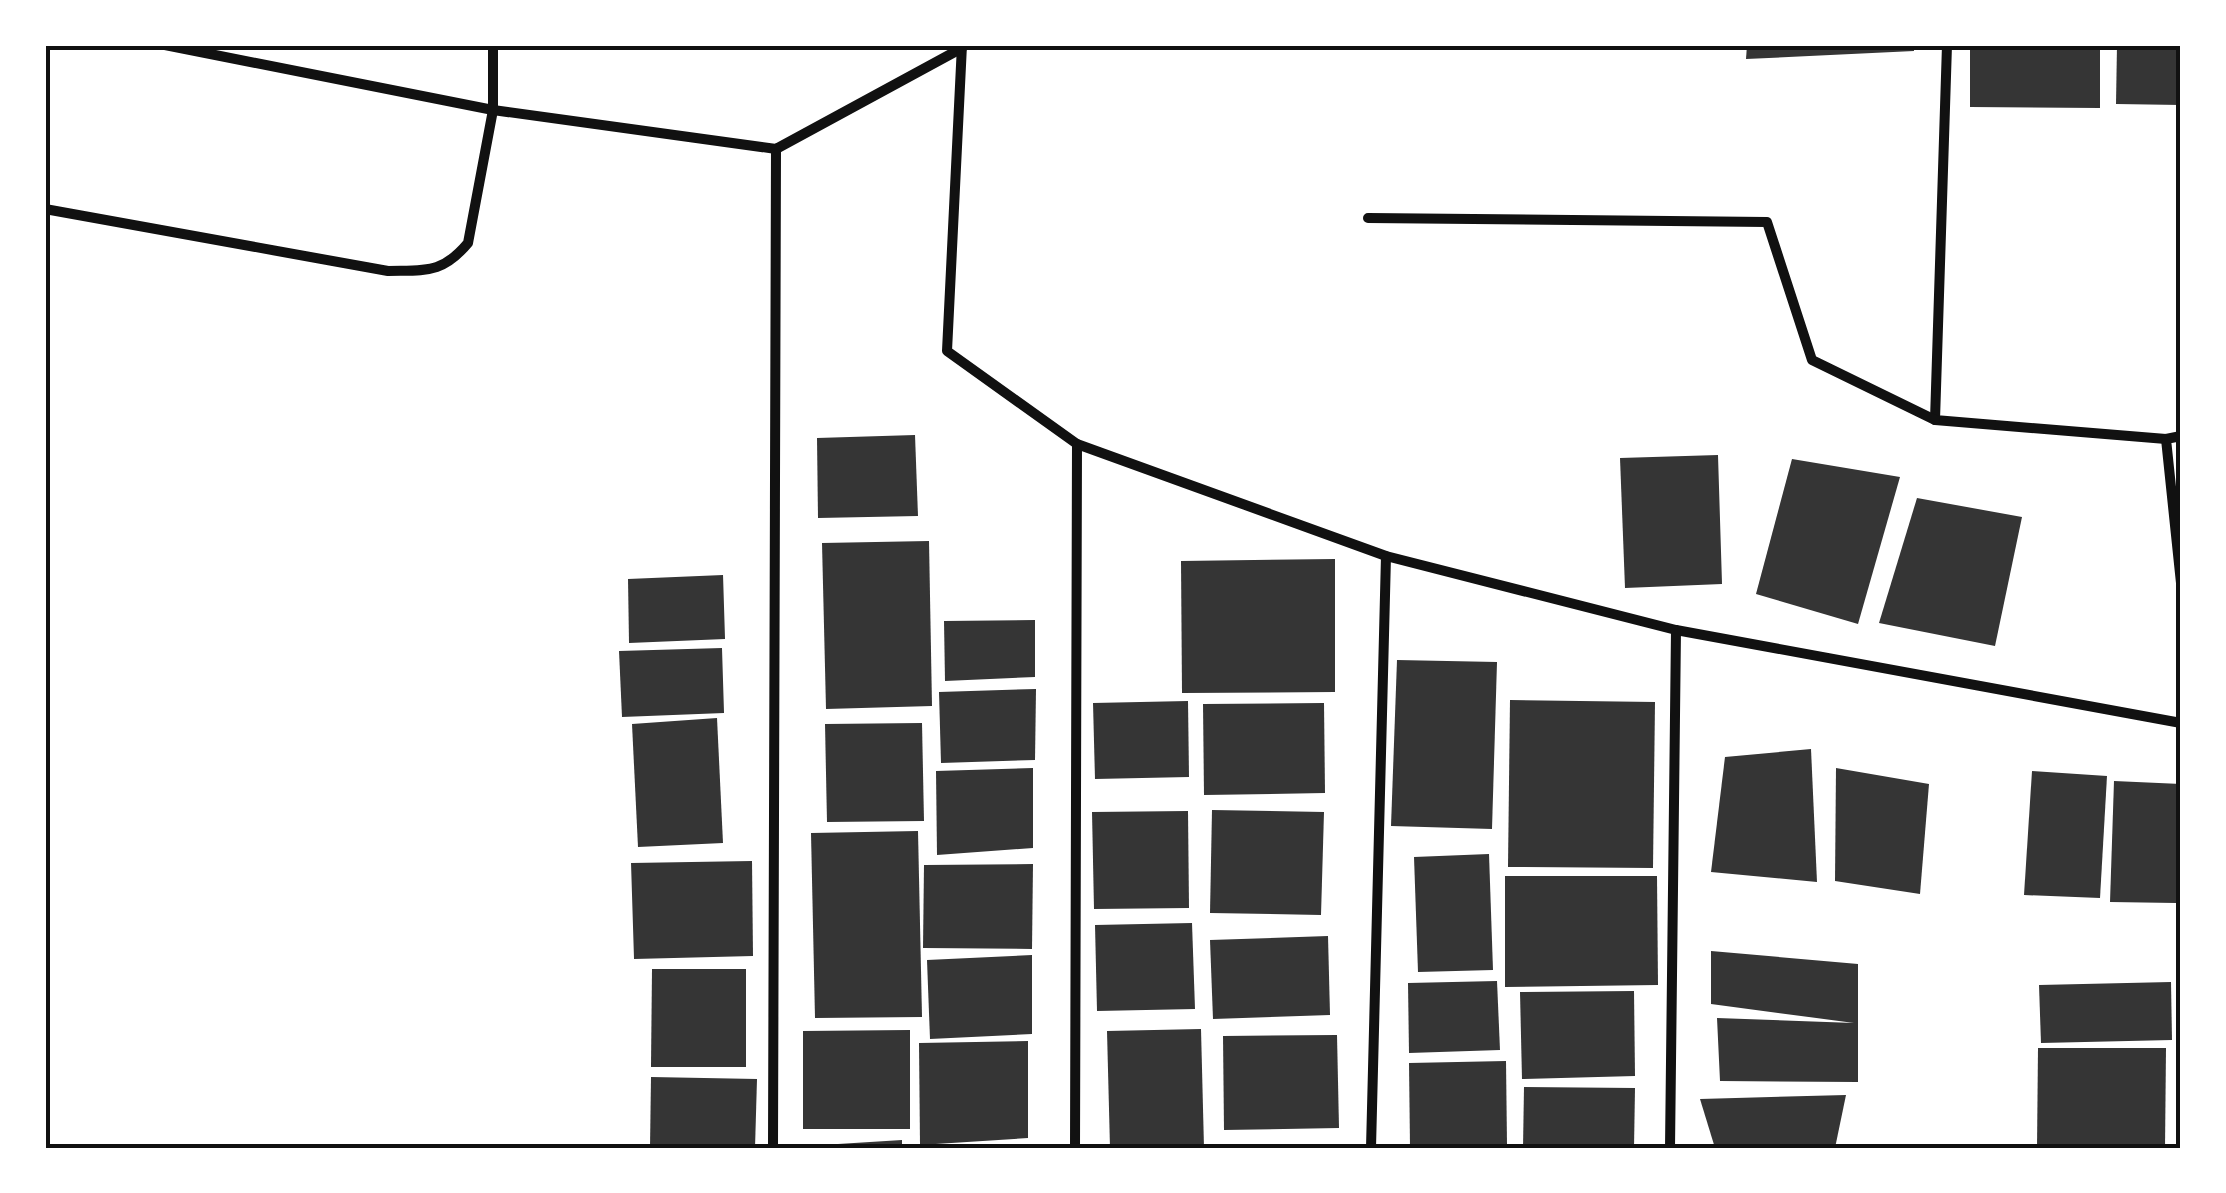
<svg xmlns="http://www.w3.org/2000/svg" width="2226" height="1193" viewBox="0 0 2226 1193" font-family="Montserrat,sans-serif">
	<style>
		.building { fill: #353535 }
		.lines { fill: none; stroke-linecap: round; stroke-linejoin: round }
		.minor { stroke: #111; stroke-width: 10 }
		.neatline { fill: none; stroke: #111; stroke-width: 4 }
	</style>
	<rect width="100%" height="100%" fill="#fff"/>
	<g class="building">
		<polygon points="1747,45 1914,45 1914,51 1746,59"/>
		<polygon points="1970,45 2100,45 2100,108 1970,107"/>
		<polygon points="2117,45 2181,45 2181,105 2116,104"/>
		<polygon points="915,435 918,516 818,518 817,438"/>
		<polygon points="1718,455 1722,584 1625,588 1620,458"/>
		<polygon points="1792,459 1900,477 1858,624 1756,594"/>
		<polygon points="1917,498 2022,517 1995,646 1879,623"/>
		<polygon points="929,541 932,706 826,709 822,543"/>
		<polygon points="1335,559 1335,692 1182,693 1181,561"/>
		<polygon points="723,575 725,639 629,643 628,579"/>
		<polygon points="1035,620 1035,677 945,681 944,621"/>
		<polygon points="722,648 724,713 622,717 619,651"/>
		<polygon points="1397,660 1497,662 1492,829 1391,826"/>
		<polygon points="1036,689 1035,760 941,763 939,692"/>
		<polygon points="1510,700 1655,702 1653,868 1508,867"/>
		<polygon points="1188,701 1189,777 1095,779 1093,703"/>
		<polygon points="1324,703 1325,793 1204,795 1203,704"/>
		<polygon points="717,718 723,843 638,847 632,724"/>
		<polygon points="922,723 924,821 827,822 825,724"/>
		<polygon points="1811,749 1817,882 1711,872 1725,757"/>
		<polygon points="1033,768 1033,848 937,855 936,771"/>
		<polygon points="1836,768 1929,784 1920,894 1835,881"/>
		<polygon points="2032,771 2107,776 2100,898 2024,895"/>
		<polygon points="2114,781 2181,784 2176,903 2110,902"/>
		<polygon points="1212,810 1324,812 1321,915 1210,913"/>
		<polygon points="1188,811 1189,908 1094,909 1092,812"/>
		<polygon points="918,831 922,1017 815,1018 811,833"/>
		<polygon points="1489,854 1493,970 1418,972 1414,857"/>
		<polygon points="752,861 753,956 634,959 631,863"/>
		<polygon points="1033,864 1032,949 923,948 924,865"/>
		<polygon points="1505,876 1657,876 1658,985 1505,987"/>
		<polygon points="1192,923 1195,1009 1097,1011 1095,925"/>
		<polygon points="1328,936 1330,1015 1213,1019 1210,940"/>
		<polygon points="1711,951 1858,964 1858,1082 1720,1081 1717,1018 1854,1023 1711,1004"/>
		<polygon points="1032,955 1032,1034 930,1039 927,960"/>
		<polygon points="652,969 746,969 746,1067 651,1067"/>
		<polygon points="1497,981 1500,1050 1409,1053 1408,983"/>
		<polygon points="2171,982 2172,1040 2041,1043 2039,985"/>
		<polygon points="1634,991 1635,1076 1522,1079 1520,992"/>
		<polygon points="1201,1029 1204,1148 1110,1148 1107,1031"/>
		<polygon points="910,1030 910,1129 803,1129 803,1031"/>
		<polygon points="1337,1035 1339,1128 1224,1130 1223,1036"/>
		<polygon points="1028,1041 1028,1138 920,1145 919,1043"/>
		<polygon points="2038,1048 2166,1048 2165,1148 2037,1148"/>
		<polygon points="1506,1061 1507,1145 1410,1147 1409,1063"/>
		<polygon points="651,1077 757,1079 755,1148 650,1148"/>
		<polygon points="1524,1087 1635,1088 1634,1148 1523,1148"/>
		<polygon points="1846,1095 1835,1148 1715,1148 1700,1099"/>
		<polygon points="902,1140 902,1148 822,1148 822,1145"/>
	</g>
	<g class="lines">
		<g class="minor">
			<polyline points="165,45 493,110 776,149 962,48"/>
			<polyline points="962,45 947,351 1077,444 1075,1148"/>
			<polyline points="1947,45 1935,420 2166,439"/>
			<path d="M45 209 388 271C426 270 442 274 468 243L493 110V45"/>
			<polyline points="1368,218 1767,222 1812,360 1935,420"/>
			<polyline points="2181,436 2166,439 2181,583"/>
			<polyline points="1077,444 1386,556 1676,630 2181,723"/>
			<polyline points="773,1148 776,149"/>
			<polyline points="1371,1148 1386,556"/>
			<polyline points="1670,1148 1676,630"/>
		</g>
	</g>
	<rect width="2226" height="1193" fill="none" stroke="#ffffff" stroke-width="95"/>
	<rect x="48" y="48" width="2130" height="1098" class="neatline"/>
</svg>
